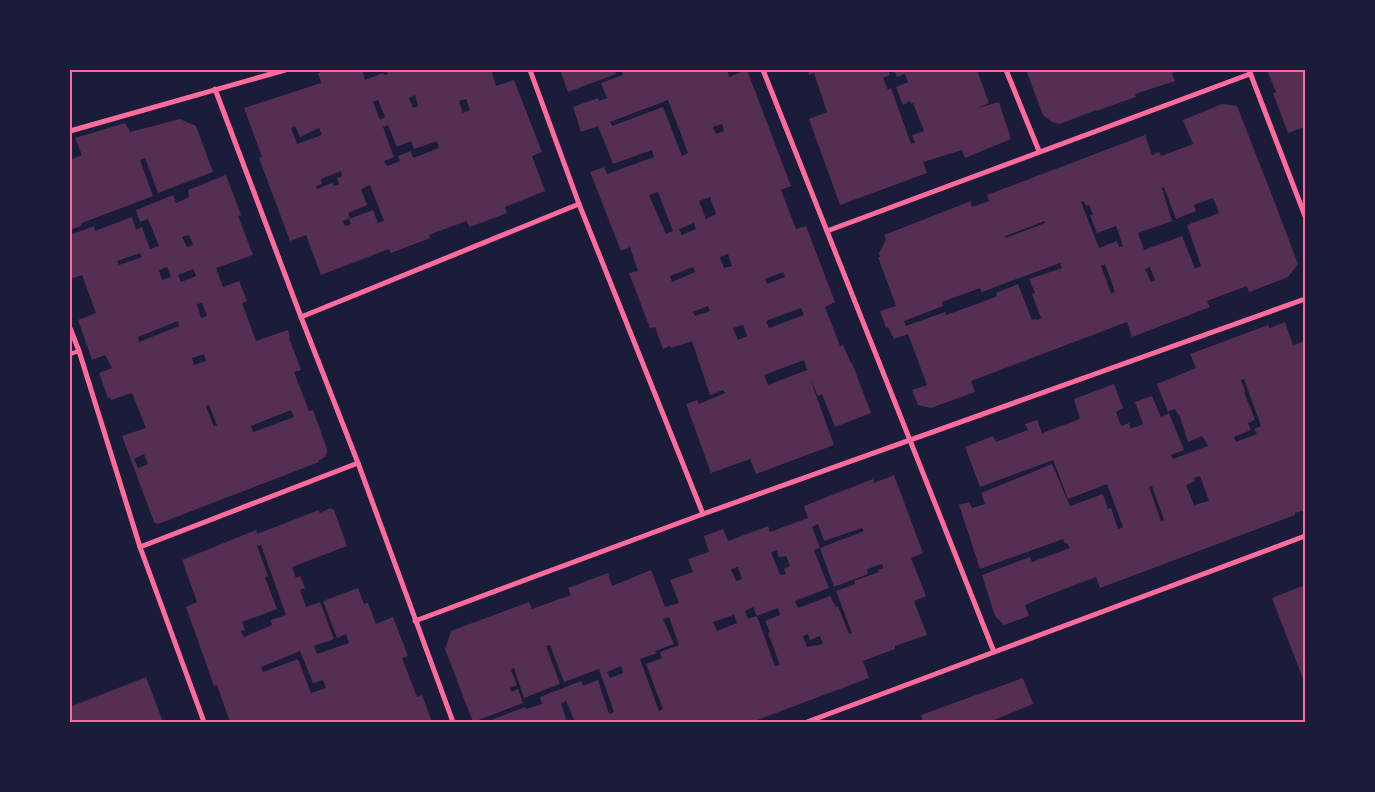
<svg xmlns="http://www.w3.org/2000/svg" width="1375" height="792" viewBox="0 0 1375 792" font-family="Helvetica,sans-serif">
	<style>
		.building { fill: #542f53; fill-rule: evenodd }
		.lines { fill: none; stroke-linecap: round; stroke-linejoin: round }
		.service { stroke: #ff6b9d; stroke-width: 4 }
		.minor { stroke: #ff6b9d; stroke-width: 5 }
		.neatline { fill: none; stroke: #ff6b9d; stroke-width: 2 }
	</style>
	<rect width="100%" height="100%" fill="#1b1b3a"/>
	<g class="building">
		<path d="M327 70H362L365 80 383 73 384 75 388 74 387 72 392 70H491L496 86 514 80 542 152 532 156 545 191 505 207 507 213 470 227 466 221 429 235 430 238 391 253 389 249 321 275 306 235 290 241 259 158 262 157 244 108 321 83 318 73ZM415 95 418 106 413 108 409 98ZM466 99 470 110 463 113 459 101ZM378 100 385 117 380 120 373 102ZM388 125 397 147 411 141 414 149 437 141 439 148 413 158 411 151 398 156 400 161 387 166 384 161 394 157 383 127ZM295 126 300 137 319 128 322 135 297 144 291 128ZM341 171 342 176 337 178 339 184 334 186 332 183 317 189 316 186 322 184 321 179ZM370 185 384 221 378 223 373 210 349 219 351 224 345 226 343 221 350 218 348 213 367 205 361 189Z"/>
		<polygon points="560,70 615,70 616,74 568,92"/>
		<path d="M627 70H727L729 77 747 70 791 186 781 190 796 229 806 226 835 302 825 307 840 346 843 345 851 363H852L871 413 835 427 822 394 818 396 810 378 834 445 756 474 750 459 711 473 686 404 697 400 699 404 725 393 723 390 710 395 692 341 671 348 670 346 663 349 655 327 650 328 629 273 638 271 630 247 621 251 590 172 604 167 607 174 654 157 652 150 613 164 598 126 581 132 573 107 598 98 599 101 607 98 601 83 623 75 622 72ZM668 100 688 153 682 156 663 107 612 126 610 122ZM722 124 724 131 716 134 713 127ZM658 192 673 231 666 234 649 195ZM710 197 716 214 706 219 699 201ZM694 223 696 229 682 235 679 229ZM728 254 732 266 724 268 720 257ZM693 267 695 272 672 282 670 276ZM783 272 785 277 767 284 765 279ZM708 306 710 311 695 316 693 312ZM801 308 804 315 769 328 766 321ZM743 325 747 336 738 340 733 328ZM804 360 807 370 768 385 764 375Z"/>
		<polygon points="808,70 888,70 890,75 883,78 888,90 891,88 911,144 915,143 912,135 924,131 913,103 911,104 910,101 903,105 896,87 908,82 905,74 897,77 894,70 977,70 989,103 978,108 999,102 1011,139 965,158 962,150 923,162 927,173 840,205 809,119 827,112 814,73 809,75"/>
		<polygon points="1026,70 1181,70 1172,73 1175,81 1135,94 1136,97 1096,111 1096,110 1060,124 1052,122 1043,115"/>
		<polygon points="1267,70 1305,70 1305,127 1288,133 1273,93 1276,92"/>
		<path d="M1222 104 1237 106 1268 185 1298 264 1288 277 1249 292 1247 286 1207 301 1210 307 1132 337 1127 322 971 381 975 392 931 408 918 405 912 390 927 385 908 334 894 339 888 327 886 328 880 311 896 306 878 257H880L879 253 886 240 884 235 971 201 972 207 989 201 987 195 1145 135 1152 155 1159 152 1161 156 1193 144 1183 120ZM1164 187 1176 219 1196 211 1194 205 1213 198 1219 213 1187 225 1201 266 1195 269 1182 236 1144 250 1138 233 1172 221 1162 188ZM1084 201 1086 206 1089 205 1093 214 1090 215 1097 233 1116 226 1123 246 1119 247 1117 241 1099 248 1081 202ZM1045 221V223L1006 238 1005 236ZM1060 263 1062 268 1029 279 1035 293 1032 294 1041 318 1037 320 1036 319 1032 320 1018 284 996 293 997 296 985 301 946 315 945 312 906 326 904 321 943 306 942 302 980 288 982 292ZM1105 264 1115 292 1111 293 1101 266ZM1150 267 1155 280 1151 282 1145 269Z"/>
		<polygon points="180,119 196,126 213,172 158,193 145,158 140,160 153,196 82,223 81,226 70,230 70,160 82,155 75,138 125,123 130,132"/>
		<path d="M226 175 241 215 238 216 253 255 216 268 223 287 239 281 247 301 242 303 256 341 288 330 290 338H289L301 370 294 372 309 411 313 410 327 449V453L325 457 318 461 319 462 158 524 154 522 122 436 146 428 132 393 111 400 110 397 108 398 99 373 112 368 105 355 92 360 78 320 96 313 82 275 70 279V235L94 226 95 231 132 217 136 230 142 227 150 249 159 246 148 219 140 222 136 210 173 195 176 203 189 197 188 190ZM189 235 193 245 187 247 182 237ZM140 253 142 257 119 265 117 261ZM167 267 171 277 162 280 159 270ZM193 269 196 276 181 282 178 275ZM202 303 207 316 201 318 197 304ZM178 321 179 326 139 342 138 337ZM204 354 206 361 194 365 192 358ZM209 405 217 425 214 427 206 406ZM291 410 294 417 253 432 251 426ZM144 454 148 464 138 468 134 459Z"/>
		<path d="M1285 322 1293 345 1305 341V510L1295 513V515L1100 588 1096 577 1046 596 1025 605 1029 616 1004 625 995 616 982 575 1030 557 1032 562 1070 548 1067 543 1065 544 1063 539 980 569 959 505 969 502 972 508 985 504 981 493 1052 464 1070 506 1103 494 1108 509 1111 508 1118 529 1123 527 1107 484 1068 499 1053 460 980 487 965 447 993 436 996 442 1028 430 1025 424 1037 420 1042 433 1080 419 1074 399 1114 384 1123 408 1116 412 1121 426 1129 423 1131 429 1143 424 1135 402 1152 396 1161 417 1169 413 1184 450 1171 455 1173 459 1208 446 1204 438H1203L1202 436 1188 442 1180 417 1175 409 1168 412 1157 384 1196 368 1190 354 1268 325 1270 328ZM1244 379 1261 426 1254 429 1257 434 1236 442 1234 437 1251 430 1248 423 1255 420 1244 392 1245 391 1241 380ZM1200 476 1209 501 1194 505 1186 485 1195 481 1194 478ZM1152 486 1164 520 1161 521 1149 487Z"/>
		<path d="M894 475 923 553 911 558 926 596 914 601 927 635 895 646V649L863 661 869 678 752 722 751 720 746 722H575L566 701 561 703 567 722H494L493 719 525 707 526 709 542 704 540 697 581 681 583 686 598 680 609 714 614 712 599 669 564 682 550 645 546 646 560 684 524 698 514 668 511 670 517 685 510 688 511 692 518 689 523 703 473 722 445 649 451 631 529 602 532 609 571 595 568 588 608 573 612 586 651 570 665 607 679 603 670 580 693 572 688 559 709 552 704 536 723 529 728 541 768 526 770 532 808 518 804 506 873 479 874 483ZM818 524 824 541 862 528 864 531 820 548 834 587 868 574 867 569 882 564 883 568 878 570 879 572 873 574 854 581 855 584 836 591 852 633 849 634 838 606 836 607 830 596 798 608 795 601 829 588 814 550 820 548 812 527ZM777 550 779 557 786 556 790 566 784 569 786 574 780 575 771 552ZM738 567 742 579 736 581 731 569ZM753 607 757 616 778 608 780 615 765 621 770 632 768 633 780 665 775 666 757 616 748 619 745 611ZM734 615 737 623 717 631 713 622ZM669 617 679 645 660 652 662 658 646 664 663 709 659 711 640 659 657 653 655 651 674 644 663 619ZM808 634 810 640 820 636 823 644 807 647 803 636ZM621 666 623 673 610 678 607 672Z"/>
		<path d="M330 508 334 510 347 546 292 567 296 578 300 576 305 588 300 590 306 607 320 602 334 639 314 646 317 654 349 643 346 634 337 638 323 601 358 588 364 604 368 603 376 624 393 617 408 656 402 658 417 697 422 695 432 722H230L217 685 214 686 186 607 197 602 182 560 256 530 257 534 319 510 320 513ZM261 545 286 615 271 620 272 625 244 637 241 631 245 630 242 622 277 609 265 577 268 576 257 546ZM300 651 313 683 323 680 326 688 311 693 298 659 263 672 261 667Z"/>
		<polygon points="1305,585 1305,684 1272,598"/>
		<polygon points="146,677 163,722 70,722 70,707"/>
		<polygon points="1023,678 1033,704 989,722 923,722 921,715"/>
	</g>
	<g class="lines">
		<polyline class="service" points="70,354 79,351"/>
		<g class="minor">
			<polyline points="530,70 579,204 703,514"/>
			<polyline points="763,70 994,652"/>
			<polyline points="1006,70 1039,151"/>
			<polyline points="1249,70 1305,216"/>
			<polyline points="215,89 301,317 358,463 453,722"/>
			<polyline points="70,131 285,70"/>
			<polyline points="827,231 1250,74"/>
			<polyline points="301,317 579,204"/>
			<polyline points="70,328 79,351 140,547 204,722"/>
			<polyline points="140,547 358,463"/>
			<polyline points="415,621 703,514 1305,299"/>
			<polyline points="807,722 1305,536"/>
		</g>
	</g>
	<rect width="1375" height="792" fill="none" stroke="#1b1b3a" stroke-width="142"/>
	<rect x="71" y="71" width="1233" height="650" class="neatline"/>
</svg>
